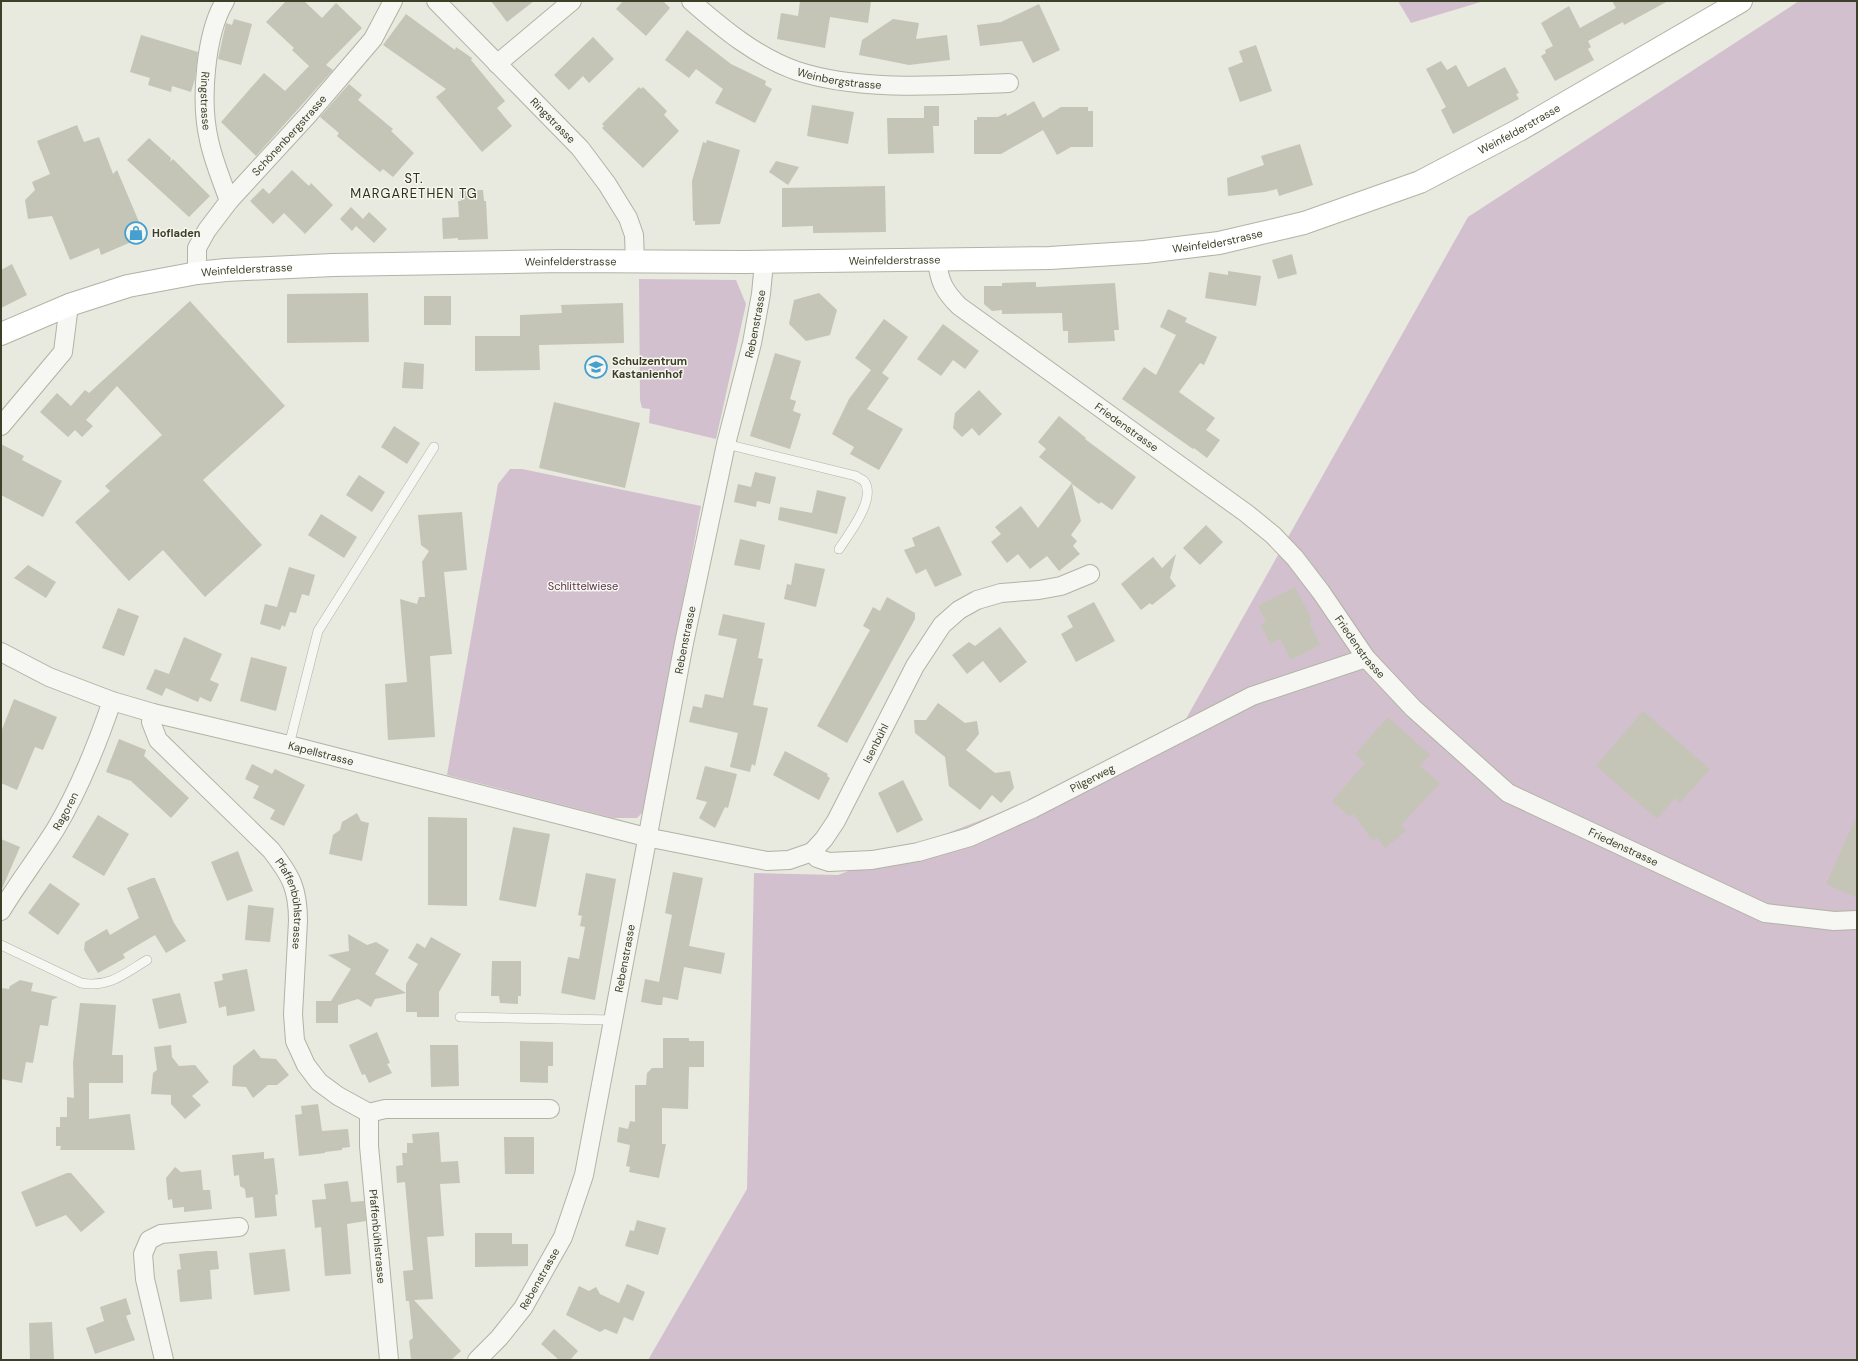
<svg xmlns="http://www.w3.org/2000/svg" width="1858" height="1361" viewBox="0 0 1858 1361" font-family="'DM Sans',sans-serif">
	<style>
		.green { fill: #d3c0ce }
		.building { fill: #c4c5b7 }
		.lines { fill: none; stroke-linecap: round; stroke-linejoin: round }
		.lane-casing { stroke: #b1b3a4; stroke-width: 10 }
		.street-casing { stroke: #b1b3a4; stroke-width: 20 }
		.secondary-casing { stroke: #b1b3a4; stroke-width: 24 }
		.lane { stroke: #f6f7f2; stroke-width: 9 }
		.street { stroke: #f6f7f2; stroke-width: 18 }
		.secondary { stroke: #fff; stroke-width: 22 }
		.labels { text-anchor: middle; stroke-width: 3; stroke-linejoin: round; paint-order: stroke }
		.street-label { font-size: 11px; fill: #3d4028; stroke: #f6f6ef }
		.poi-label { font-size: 11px; font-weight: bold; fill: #3d4028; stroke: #f6f6ef; text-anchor: start }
		.park-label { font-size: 11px; fill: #5c3550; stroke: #f6f6ef }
		.quarter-label { font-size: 13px; letter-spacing: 1px; fill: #2d311a; stroke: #f6f6ef }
	</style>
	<rect width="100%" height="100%" fill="#e8e9df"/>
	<g class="green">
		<polygon points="1398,1 1484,1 1411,23"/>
		<polygon points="1799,1 1857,1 1857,1360 648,1360 747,1189 754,873 838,875 1182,743 1178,733 1468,217"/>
		<polygon points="639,279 736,280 746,304 716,439 649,423 650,409 642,408 640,400"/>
		<polygon points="510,469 522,469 701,506 644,811 637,818 613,818 447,775 498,484"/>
	</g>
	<g class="building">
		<polygon points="286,1 304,1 322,18 336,3 362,28 326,65 333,70 256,156 221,122 264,73 285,91 309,66 292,50 294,48 266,22"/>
		<polygon points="491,1 534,1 507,22"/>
		<polygon points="623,1 663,1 670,8 646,36 616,9"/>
		<polygon points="800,1 871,1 868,23 830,17 825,48 777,39 781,13 798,16"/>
		<polygon points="1612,1 1668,1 1624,25 1623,22 1588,41 1591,47 1588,49 1594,60 1555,81 1541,56 1546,53 1545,50 1553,46 1541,23 1569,6 1580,28 1616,8"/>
		<polygon points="1039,4 1060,50 1033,63 1022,41 980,46 977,25 1001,22"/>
		<polygon points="406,14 455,50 456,47 472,58 471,60 505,101 497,108 512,126 482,152 436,97 446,89 383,45"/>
		<polygon points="234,19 252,24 241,65 218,59 226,23 232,25"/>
		<polygon points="893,19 919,23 916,39 947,35 950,60 909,65 859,55 862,40"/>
		<polygon points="687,30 731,64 766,81 765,85 772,89 755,123 715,103 723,89 696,69 689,78 665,60"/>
		<polygon points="141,35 198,52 195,79 191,92 172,86 171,92 148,85 150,78 130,72"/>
		<polygon points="593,37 614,59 589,83 583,76 569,90 554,75"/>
		<polygon points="1256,45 1272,91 1240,102 1228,68 1243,62 1239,51"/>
		<polygon points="1441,61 1447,70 1456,65 1468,87 1505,67 1519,93 1516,94 1519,99 1453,134 1441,110 1446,107 1426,69"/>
		<polygon points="349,84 362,95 358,100 393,129 391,131 414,153 393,177 383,169 380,172 337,136 339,133 320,117"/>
		<polygon points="639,87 641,89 643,87 667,111 664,115 679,131 643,168 602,128 604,126 602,124"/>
		<polygon points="1034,101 1043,118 1061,107 1088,107 1088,111 1093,111 1093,147 1071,147 1057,155 1043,130 1001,154 974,154 974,120 977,120 977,117 998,117 1006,113 1007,116"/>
		<polygon points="812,105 854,112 848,144 807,136"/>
		<polygon points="924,106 939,106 939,126 933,126 934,153 888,154 887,118 924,118"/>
		<polygon points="77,125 84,142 99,137 113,174 117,170 145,236 101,255 99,248 70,260 52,216 28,219 25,200 35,190 32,182 50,174 37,141"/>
		<polygon points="149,138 171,158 170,162 173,159 210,196 189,217 127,160"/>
		<polygon points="707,140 740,150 720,224 695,225 695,221 693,221 692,181 703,142 706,143"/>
		<polygon points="1300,144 1313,185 1279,196 1277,189 1265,192 1228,196 1227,178 1264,165 1261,156"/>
		<polygon points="776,161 799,167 788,185 769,172"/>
		<polygon points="292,170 309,186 311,183 333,205 305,234 284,213 273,224 250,201 263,188 269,194"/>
		<polygon points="885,186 886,232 813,233 813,226 782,227 782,188"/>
		<polygon points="483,190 484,201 486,201 488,239 458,240 458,238 443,239 442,218 459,217 458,201 461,201 460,191"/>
		<polygon points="351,207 363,219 369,212 387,229 374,243 356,226 352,231 340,219"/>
		<polygon points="1292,254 1297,274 1278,279 1272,260"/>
		<polygon points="12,264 27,295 1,308 1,270"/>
		<polygon points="1228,271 1261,276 1256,306 1205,298 1209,272 1228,275"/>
		<polygon points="1036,282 1036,287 1115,283 1119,330 1114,330 1115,341 1068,343 1068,331 1063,331 1062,313 1002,314 1002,310 992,311 984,304 984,286 1002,286 1002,283"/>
		<polygon points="368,293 369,342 287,343 287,294"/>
		<polygon points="819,293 837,310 830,335 806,341 789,324 794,300"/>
		<rect x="424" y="296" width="27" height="29"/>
		<polygon points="190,301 285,406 203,480 262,545 205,597 163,550 129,581 75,522 110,491 105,486 162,435 117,386 86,420 93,426 82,437 75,430 68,437 40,412 57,393 71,406 85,390 89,393"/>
		<polygon points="623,303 624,343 539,345 540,370 475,371 475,336 520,336 520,315 562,313 561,305"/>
		<polygon points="1168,309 1187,318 1185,322 1217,337 1204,365 1200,363 1179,392 1215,418 1206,430 1220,440 1207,458 1194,448 1193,449 1122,399 1144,367 1156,375 1176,335 1160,327"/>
		<polygon points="884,319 908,337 882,373 889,378 867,409 903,429 879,470 850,454 854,447 832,434 849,399 871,370 855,358"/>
		<polygon points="943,324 979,351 965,369 953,360 941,376 917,359"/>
		<polygon points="775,353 801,361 790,399 796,401 793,411 801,414 790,449 750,436"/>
		<polygon points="404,362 424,364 423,389 402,388"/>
		<polygon points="979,390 1002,414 979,436 972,428 962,437 953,428 955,413"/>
		<polygon points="554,402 640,423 625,488 539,468"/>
		<polygon points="1059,416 1086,438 1085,439 1136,477 1112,510 1101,502 1099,504 1072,484 1081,521 1071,535 1077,541 1073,546 1080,554 1059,571 1047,556 1030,569 1018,554 1007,563 991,542 1001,534 995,527 1021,506 1038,528 1072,483 1039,457 1046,449 1038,442"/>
		<polygon points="394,426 420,443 407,464 381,447"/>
		<polygon points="1,444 24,456 22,460 62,481 43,517 1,495"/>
		<polygon points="755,472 776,477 770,504 757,501 756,507 734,502 738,484 751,487"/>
		<polygon points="359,475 385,492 372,512 346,495"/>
		<polygon points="817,490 846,497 837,534 778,520 780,507 812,513"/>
		<polygon points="462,512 467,570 444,572 452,654 430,656 435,737 388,740 385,684 407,682 400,599 417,604 419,597 425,597 422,562 429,551 421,545 418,515"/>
		<polygon points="321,514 357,537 344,558 308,535"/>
		<polygon points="1206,525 1223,542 1200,565 1183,548"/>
		<polygon points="939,526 962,575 935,587 926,569 916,574 904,550 915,546 912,538"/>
		<polygon points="740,539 765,545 760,570 734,565"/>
		<polygon points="1176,554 1170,578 1176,586 1152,605 1150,603 1141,610 1121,584 1153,557 1162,568"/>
		<polygon points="795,563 825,569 816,607 784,599 787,584 791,585"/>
		<polygon points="28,565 56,582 46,598 14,578"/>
		<polygon points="289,567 315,575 309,596 302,594 296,613 290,612 285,627 282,625 280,630 260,624 265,604 277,607"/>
		<polygon points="1295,587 1312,620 1309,622 1320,645 1291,660 1280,639 1270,644 1261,625 1266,622 1258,606"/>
		<polygon points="887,597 915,613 915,619 847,743 817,726 870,630 863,626 873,607 880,611"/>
		<polygon points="1094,602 1115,641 1076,662 1061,634 1073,627 1067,616"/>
		<polygon points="118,608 139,616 124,656 102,648"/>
		<polygon points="723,614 765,623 758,658 763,659 753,705 768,708 755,766 752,764 750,772 730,767 738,733 689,722 693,706 702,708 705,694 723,698 737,639 718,635"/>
		<polygon points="1000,627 1027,662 1000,683 983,661 967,674 952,655 969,642 975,646"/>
		<polygon points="184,637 222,654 210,680 219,684 211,702 200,697 198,702 166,688 162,696 146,689 155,669 169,674"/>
		<polygon points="251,657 287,667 276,711 240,701"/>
		<polygon points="14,699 57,717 43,750 35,747 17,790 1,783 1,732"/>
		<polygon points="938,703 965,723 977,721 979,734 966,750 995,773 1010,771 1014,788 1001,803 992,795 980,810 949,786 945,757 915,733 914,720 926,720"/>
		<polygon points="1643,711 1710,769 1680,803 1675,798 1657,819 1596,766"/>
		<polygon points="1388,717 1430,755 1420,766 1440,783 1401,825 1406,831 1385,848 1377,838 1373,841 1353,814 1350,817 1332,801 1365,763 1355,754"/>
		<polygon points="119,739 146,750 144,756 189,798 171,818 131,781 106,772"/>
		<polygon points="785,751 828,774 827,776 830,778 819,800 773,775"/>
		<polygon points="252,764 272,774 275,769 305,785 284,826 270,819 275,810 253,798 259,786 245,779"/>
		<polygon points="705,766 737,774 728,808 725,807 715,828 699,818 707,802 696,799"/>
		<polygon points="903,780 923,820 897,833 878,793"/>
		<polygon points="357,813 361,821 369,823 362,861 329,854 333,835 340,830 342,822"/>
		<polygon points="98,815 129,834 104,876 72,857"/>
		<polygon points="1857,815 1857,898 1826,884"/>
		<polygon points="428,817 467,818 467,906 428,905"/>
		<polygon points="513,827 550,834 536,907 499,900"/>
		<polygon points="1,839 20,847 1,891"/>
		<polygon points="238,851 253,891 227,901 211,862"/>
		<polygon points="673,872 703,878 689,946 725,953 721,974 684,967 678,1000 663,997 662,1005 657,1005 641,1002 645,979 659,982 672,915 665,913"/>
		<polygon points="586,873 616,879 595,1000 561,993 568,957 579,959 585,927 580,926 582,916 578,915"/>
		<polygon points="152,878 155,878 174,923 186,941 166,953 155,935 123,954 125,958 98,973 84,950 85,942 107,929 110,935 139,918 127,888"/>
		<polygon points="50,883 80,904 58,935 28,913"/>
		<polygon points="248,905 274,908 270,942 245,940"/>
		<polygon points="348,934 367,945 376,942 389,950 375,974 406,993 375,999 371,1007 358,999 338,1005 338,1023 316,1023 316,1001 331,1001 351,969 328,955 349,951"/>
		<polygon points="431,937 461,954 439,992 439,1017 417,1017 417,1012 406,1012 406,984 418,964 408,958 417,943 425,948"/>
		<polygon points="492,961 521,961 521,996 518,996 518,1004 500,1003 499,996 491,996"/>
		<polygon points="247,969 255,1011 227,1016 226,1006 219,1008 214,982 223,980 222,974"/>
		<polygon points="20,980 33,983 31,991 58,997 52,1000 48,1026 40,1025 33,1063 26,1062 22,1083 1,1079 1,988 9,989 10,986"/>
		<polygon points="180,993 187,1023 159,1029 152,999"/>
		<polygon points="80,1003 116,1005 112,1055 123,1055 123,1083 89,1083 89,1119 130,1114 135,1150 60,1150 61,1146 56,1146 56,1127 60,1127 60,1117 67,1117 67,1097 74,1098 73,1062"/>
		<polygon points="377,1032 390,1063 387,1064 392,1073 369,1083 365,1074 362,1075 349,1045"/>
		<polygon points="663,1038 689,1038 689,1041 704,1041 704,1067 689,1067 688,1109 662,1108 662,1144 666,1144 659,1178 629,1172 630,1167 626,1166 630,1145 617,1142 619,1127 628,1129 630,1121 635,1122 635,1085 646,1085 647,1073 652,1068 663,1068"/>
		<polygon points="520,1041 553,1042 553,1066 548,1066 548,1083 520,1082"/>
		<polygon points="171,1045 172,1057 179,1066 195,1065 209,1082 192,1096 201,1105 185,1119 171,1104 171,1095 151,1094 153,1073 157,1070 154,1047"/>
		<polygon points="430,1045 458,1045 459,1086 431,1087"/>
		<polygon points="254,1049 261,1058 276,1059 289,1075 277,1085 268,1085 253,1098 246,1087 232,1086 233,1066"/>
		<polygon points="318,1104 322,1131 348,1129 350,1147 342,1148 342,1150 325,1152 325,1153 299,1156 295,1115 302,1114 301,1106"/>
		<polygon points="439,1132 441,1162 458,1161 460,1183 440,1184 444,1236 427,1237 433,1299 414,1300 461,1351 451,1360 411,1360 409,1341 413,1338 409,1301 406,1301 403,1271 413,1270 411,1249 405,1182 397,1183 396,1166 403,1165 402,1153 407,1153 407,1143 413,1143 412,1134"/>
		<polygon points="504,1137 534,1137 534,1174 505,1174"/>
		<polygon points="264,1152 264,1159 274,1158 278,1194 275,1195 277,1216 255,1218 253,1197 246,1198 245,1189 240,1186 239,1175 234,1176 232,1155"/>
		<polygon points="175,1167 181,1172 201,1170 203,1190 210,1190 212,1209 184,1212 184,1207 173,1208 172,1199 168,1200 166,1178"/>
		<polygon points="67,1173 71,1173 105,1212 81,1232 66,1215 36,1227 21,1192"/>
		<polygon points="348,1181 351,1202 364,1201 366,1221 347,1224 351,1274 325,1276 321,1227 315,1228 312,1200 326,1199 324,1184"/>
		<polygon points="637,1220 666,1228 658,1255 625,1246 630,1230 634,1231"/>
		<polygon points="475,1233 512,1233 512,1244 528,1244 528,1266 475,1267"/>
		<polygon points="285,1249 290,1291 254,1295 249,1253"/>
		<polygon points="207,1251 217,1251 219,1269 210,1270 212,1299 180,1302 177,1270 181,1269 179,1254"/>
		<polygon points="627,1284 645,1292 633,1321 624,1317 617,1334 605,1329 600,1332 566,1315 579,1286 589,1291 596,1287 600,1294 619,1303"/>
		<polygon points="126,1298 131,1314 126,1316 135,1340 95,1354 86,1328 104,1321 100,1307"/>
		<polygon points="52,1322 54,1360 30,1360 29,1323"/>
		<polygon points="554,1329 578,1351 570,1360 559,1360 541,1344"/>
	</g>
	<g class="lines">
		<g class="lane-casing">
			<g id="lane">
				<path d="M726 444 856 476C858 478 862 479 864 481 877 498 849 534 839 549"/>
				<polyline points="289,745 318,631 434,447"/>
				<path d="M1 945 81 983C109 988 124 974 147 960"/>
				<polyline points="460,1017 614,1020"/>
			</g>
		</g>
		<g class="street-casing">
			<g id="street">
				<path id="s1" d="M225 1C205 34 200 102 209 140 213 160 222 181 229 201"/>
				<path id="s2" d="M436 1 580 148 607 184 628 218 634 235 635 261"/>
				<path id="s3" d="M691 1C723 29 757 57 797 71 861 92 943 85 1009 83"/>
				<polyline points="497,64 572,1"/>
				<path id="s4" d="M937 260C939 281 944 291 959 306L1153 446 1246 513 1273 535 1295 558 1321 592 1366 658 1413 708 1508 793 1765 913 1834 921 1857 920"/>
				<path id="s5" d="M197 273V248L207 230 229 201 308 115 373 39 393 1"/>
				<polyline points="1,426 63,352 69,305"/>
				<path id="s6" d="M1 652 49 677 112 701 153 713 289 745 646 837 767 861 789 860 812 852 824 839 836 821 915 666 942 625 959 610 977 600 1001 593 1039 590 1061 586 1090 574"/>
				<path id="s7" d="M153 713 151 722 158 740 271 850C291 876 298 888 298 921L293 1014 295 1041 306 1065 319 1082 338 1096 369 1113V1146L389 1360"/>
				<path id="s8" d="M812 852 817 858 829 862 872 860 918 852 970 837 1032 809 1252 696 1366 658"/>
				<path id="s9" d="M1 911C18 883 38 857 55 830 79 790 97 745 112 701"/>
				<polyline points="369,1113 385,1109 550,1109"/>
				<polyline points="164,1360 145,1279 143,1254 149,1240 161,1234 239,1227"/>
				<path id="s10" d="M477 1360 499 1338 523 1308 563 1237 584 1175 684 643 726 444 752 343 761 294 764 262"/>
			</g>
		</g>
		<g class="secondary-casing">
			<g id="secondary">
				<path id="s11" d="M1 334 69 305 128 286 197 273 226 270 333 265 562 261 745 262 1050 258 1145 252 1219 243 1304 223 1420 182 1519 130 1741 1"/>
			</g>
		</g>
		<use href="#lane" class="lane"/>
		<use href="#street" class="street"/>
		<use href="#secondary" class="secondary"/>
	</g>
	<defs>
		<g id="shop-ring" transform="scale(1.15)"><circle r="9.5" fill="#f6f6ef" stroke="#43a0cf" stroke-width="1.5"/><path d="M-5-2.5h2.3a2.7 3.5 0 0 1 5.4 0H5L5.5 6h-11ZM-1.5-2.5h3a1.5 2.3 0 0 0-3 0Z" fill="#43a0cf"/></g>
		<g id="school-ring" transform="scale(1.15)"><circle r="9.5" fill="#f6f6ef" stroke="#43a0cf" stroke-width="1.5"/><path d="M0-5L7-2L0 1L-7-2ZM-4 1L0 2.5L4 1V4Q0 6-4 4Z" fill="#43a0cf"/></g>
	</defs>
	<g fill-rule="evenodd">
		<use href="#shop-ring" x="136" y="233"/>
		<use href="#school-ring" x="596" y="367"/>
	</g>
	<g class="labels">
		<g class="street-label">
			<text dy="4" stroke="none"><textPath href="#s3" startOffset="171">Weinbergstrasse</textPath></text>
			<text dy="4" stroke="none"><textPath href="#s1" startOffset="103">Ringstrasse</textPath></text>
			<text dy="4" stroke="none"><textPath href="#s2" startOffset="167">Ringstrasse</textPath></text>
			<text dy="4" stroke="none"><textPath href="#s11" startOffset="1552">Weinfelderstrasse</textPath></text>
			<text dy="4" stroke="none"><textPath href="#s5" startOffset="171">Schönenbergstrasse</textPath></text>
			<text dy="4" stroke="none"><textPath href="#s11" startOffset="1228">Weinfelderstrasse</textPath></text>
			<text dy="4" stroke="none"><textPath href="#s11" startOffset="904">Weinfelderstrasse</textPath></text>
			<text dy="4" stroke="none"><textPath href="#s11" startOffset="580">Weinfelderstrasse</textPath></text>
			<text dy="4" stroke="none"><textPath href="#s11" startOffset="256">Weinfelderstrasse</textPath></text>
			<text dy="4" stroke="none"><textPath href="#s10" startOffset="1085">Rebenstrasse</textPath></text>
			<text dy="4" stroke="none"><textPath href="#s4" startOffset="259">Friedenstrasse</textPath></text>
			<text dy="4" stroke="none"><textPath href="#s10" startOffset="761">Rebenstrasse</textPath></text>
			<text dy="4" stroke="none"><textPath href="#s4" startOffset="583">Friedenstrasse</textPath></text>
			<text dy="4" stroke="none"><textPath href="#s6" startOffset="969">Isenbühl</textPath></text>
			<text dy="4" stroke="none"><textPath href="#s6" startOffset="337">Kapellstrasse</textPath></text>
			<text dy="4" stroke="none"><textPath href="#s8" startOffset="300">Pilgerweg</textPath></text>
			<text dy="4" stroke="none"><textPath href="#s9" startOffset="119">Ragoren</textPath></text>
			<text dy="4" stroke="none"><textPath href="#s4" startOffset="919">Friedenstrasse</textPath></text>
			<text dy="4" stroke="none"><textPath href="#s7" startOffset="245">Pfaffenbühlstrasse</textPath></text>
			<text dy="4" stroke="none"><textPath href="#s10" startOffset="437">Rebenstrasse</textPath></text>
			<text dy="4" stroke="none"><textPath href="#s7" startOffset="615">Pfaffenbühlstrasse</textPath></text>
			<text dy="4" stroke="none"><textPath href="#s10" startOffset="103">Rebenstrasse</textPath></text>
		</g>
		<g class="poi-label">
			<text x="152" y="237">Hofladen</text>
			<text x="612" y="365">Schulzentrum<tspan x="612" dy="13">Kastanienhof</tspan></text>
		</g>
		<g class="park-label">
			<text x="583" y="590">Schlittelwiese</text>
		</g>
		<g class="quarter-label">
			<text x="414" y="183">ST.<tspan x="414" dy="15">MARGARETHEN TG</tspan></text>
		</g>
	</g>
	<rect width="1858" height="1361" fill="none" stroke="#3d4028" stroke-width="4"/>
</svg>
